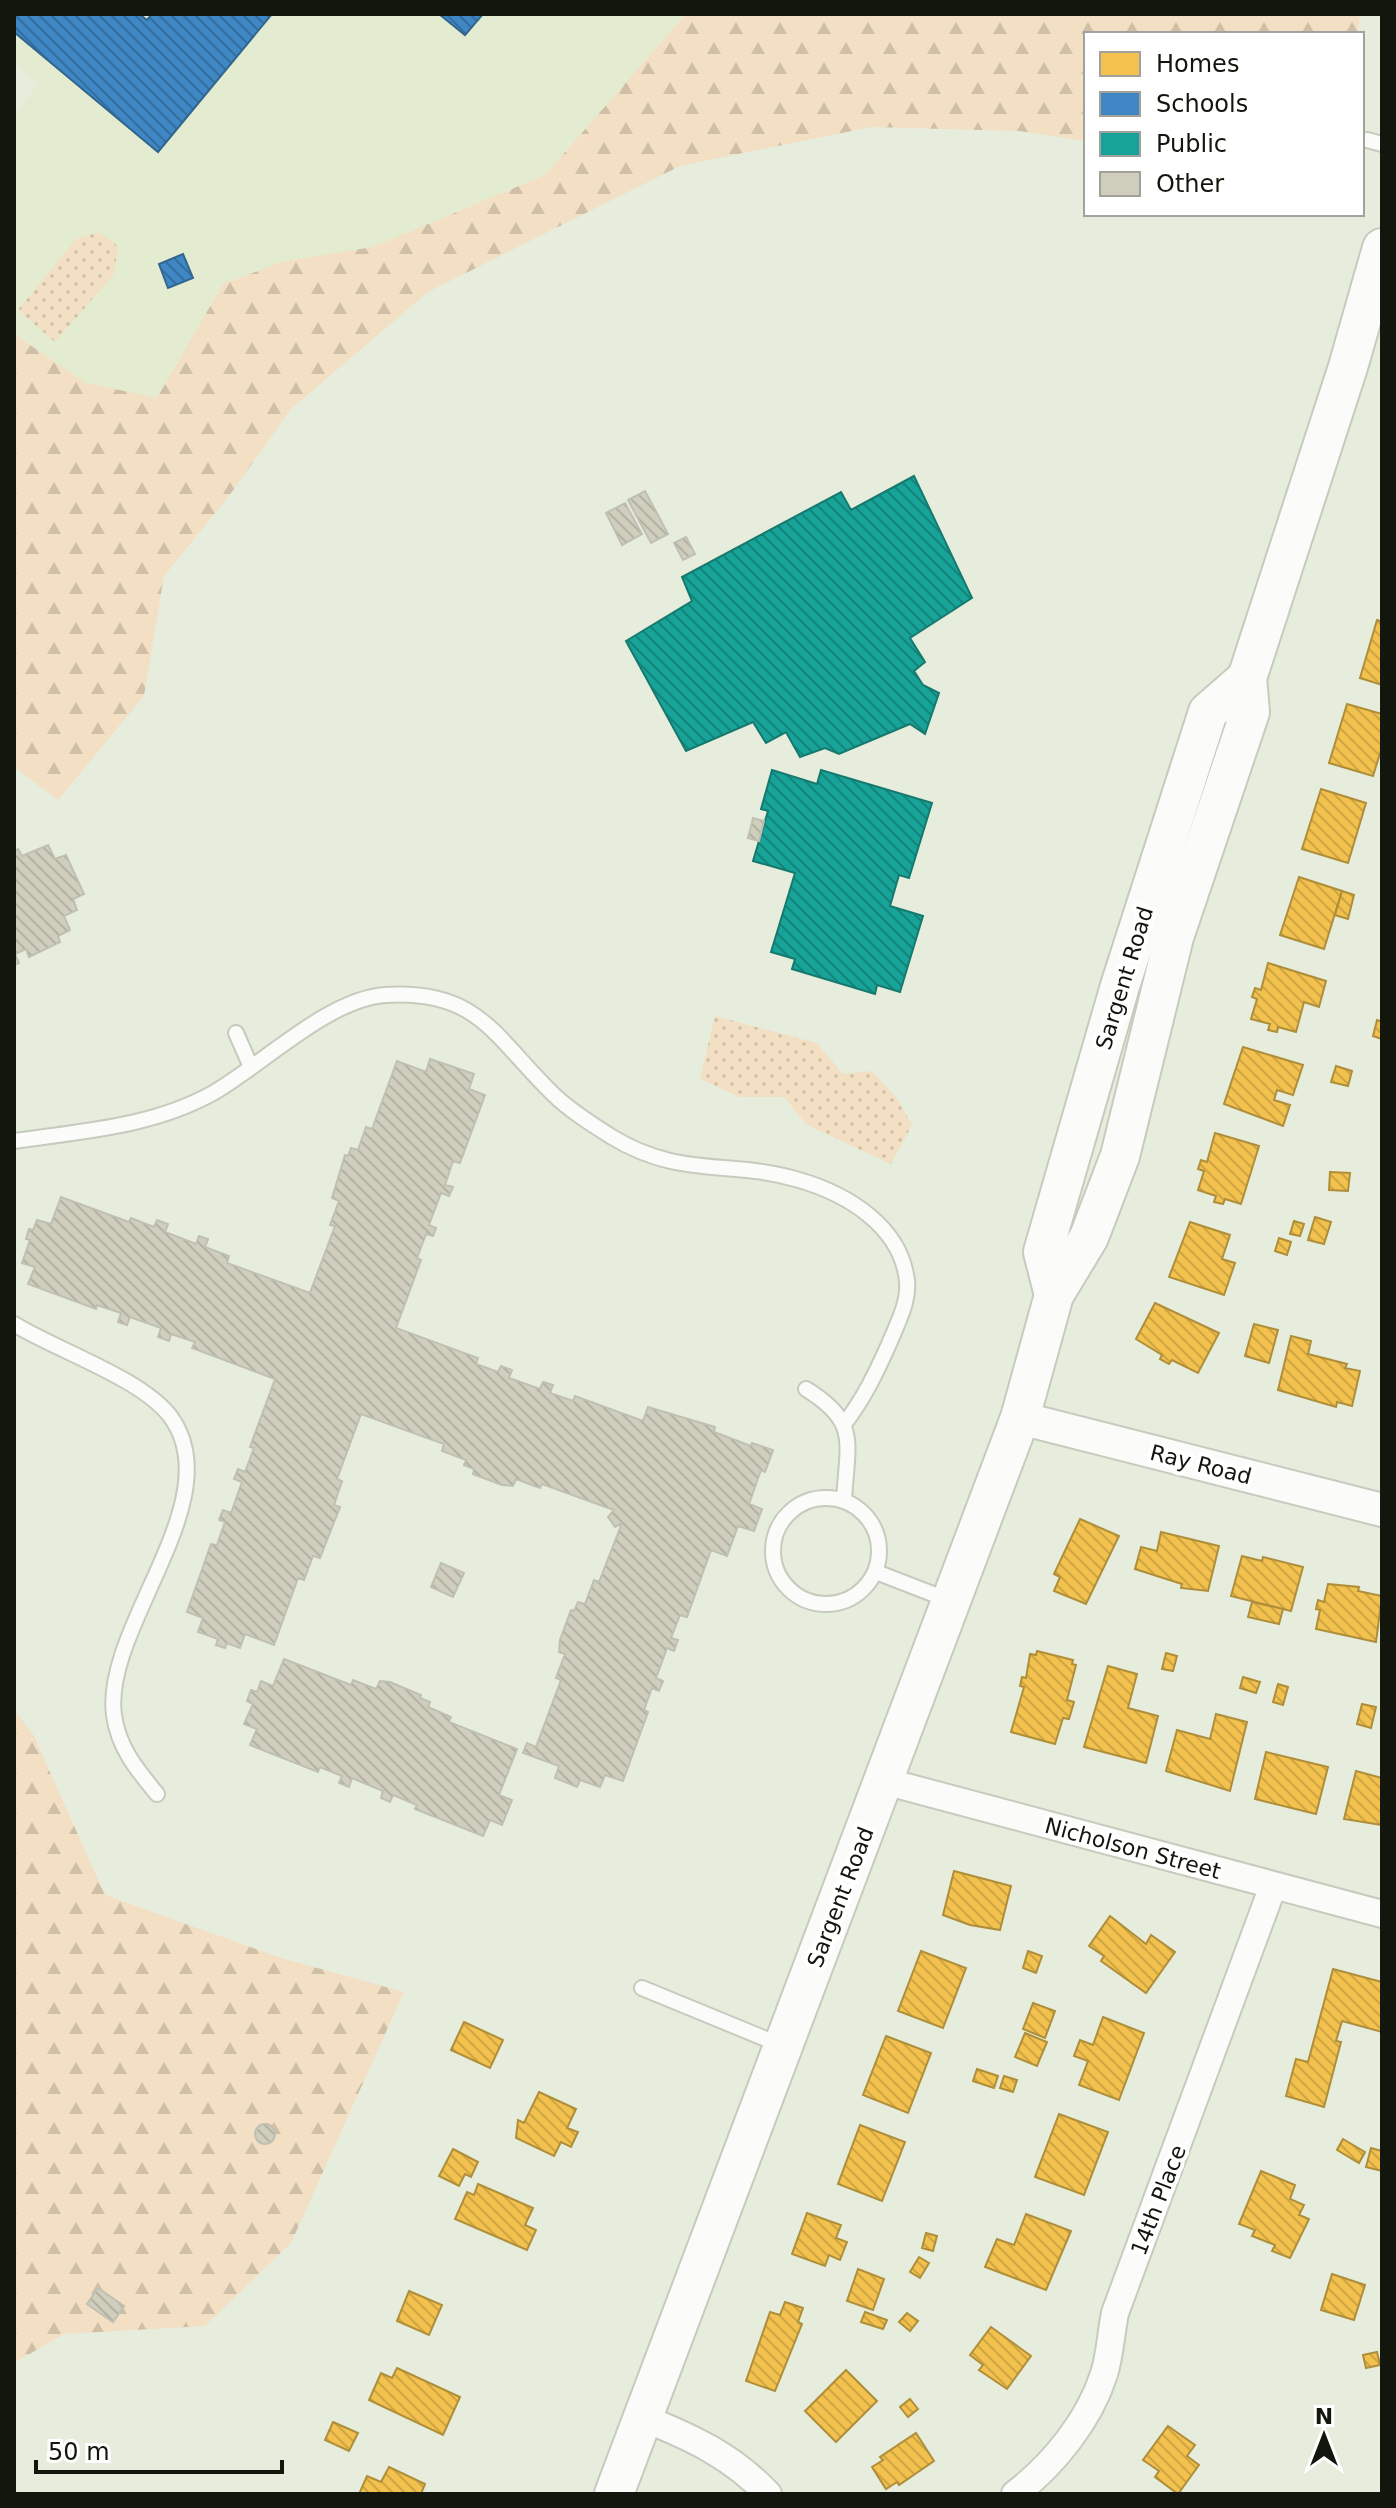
<svg xmlns="http://www.w3.org/2000/svg" width="1396" height="2508" viewBox="0 0 1396 2508" font-family="'DejaVu Sans',sans-serif">
	<style>
		.built { fill: #e3ecd1 }
		.green { fill: url(#green-dots) }
		.forest { fill: url(#forest-firs) }
		.homes { fill: url(#homes-back-hatch); stroke: #af8e3a; stroke-width: 2 }
		.schools { fill: url(#schools-back-hatch); stroke: #32668e; stroke-width: 2 }
		.public { fill: url(#public-back-hatch); stroke: #16796e; stroke-width: 2 }
		.building { fill: url(#building-back-hatch); stroke: #bfc0b3; stroke-width: 2 }
		.lines { fill: none; stroke-linecap: round; stroke-linejoin: round }
		.service-casing { stroke: #c6cbbe; stroke-width: 18 }
		.minor-casing { stroke: #c6cbbe; stroke-width: 30 }
		.tertiary-casing { stroke: #c6cbbe; stroke-width: 36 }
		.secondary-casing { stroke: #c6cbbe; stroke-width: 42 }
		.service { stroke: #fbfcfa; stroke-width: 14 }
		.minor { stroke: #fbfcfa; stroke-width: 26 }
		.tertiary { stroke: #fbfcfa; stroke-width: 32 }
		.secondary { stroke: #fbfcfa; stroke-width: 38 }
		.labels { text-anchor: middle; stroke-width: 8; stroke-linejoin: round; paint-order: stroke }
		.street-label { font-size: 22px; fill: #13160c; stroke: #fff }
	</style>
	<defs>
		<pattern id="green-dots" width="8" height="8" patternUnits="userSpaceOnUse" patternTransform="scale(2)"><rect width="8" height="8" fill="#f3dfc3"/><path d="M2 2h.1M6 6h.1" fill="none" stroke="#cfbfa6" stroke-width="1.8" stroke-linecap="round"/></pattern>
		<pattern id="forest-firs" width="22" height="20" patternUnits="userSpaceOnUse" patternTransform="scale(2)"><rect width="22" height="20" fill="#f3dfc3"/><path d="M5 1l3.5 6h-7zM16 11l3.5 6h-7z" fill="#cfbfa6"/></pattern>
		<pattern id="homes-back-hatch" width="6" height="6" patternUnits="userSpaceOnUse" patternTransform="scale(2)"><rect width="6" height="6" fill="#f2c14e"/><path d="M-1 5l2 2M0 0l6 6M5-1l2 2" fill="none" stroke="#cfa543"/></pattern>
		<pattern id="schools-back-hatch" width="6" height="6" patternUnits="userSpaceOnUse" patternTransform="scale(2)"><rect width="6" height="6" fill="#3f88c5"/><path d="M-1 5l2 2M0 0l6 6M5-1l2 2" fill="none" stroke="#346e9e"/></pattern>
		<pattern id="public-back-hatch" width="6" height="6" patternUnits="userSpaceOnUse" patternTransform="scale(2)"><rect width="6" height="6" fill="#17a398"/><path d="M-1 5l2 2M0 0l6 6M5-1l2 2" fill="none" stroke="#14847a"/></pattern>
		<pattern id="building-back-hatch" width="6" height="6" patternUnits="userSpaceOnUse" patternTransform="scale(2)"><rect width="6" height="6" fill="#d0cfbe"/><path d="M-1 5l2 2M0 0l6 6M5-1l2 2" fill="none" stroke="#b2b1a2"/></pattern>
	</defs>
	<rect width="100%" height="100%" fill="#e7eddc"/>
	<polygon class="built" points="14,14 686,14 545,175 373,247 285,261 223,284 157,398 86,383 14,334 14,116 38,84 14,60"/>
	<g class="green">
		<polygon points="99,232 118,246 114,274 55,342 18,310 76,239"/>
		<polygon points="715,1016 817,1043 843,1074 872,1071 898,1100 912,1125 891,1164 807,1125 784,1097 740,1097 700,1079"/>
	</g>
	<g class="forest">
		<polygon points="686,14 1360,14 1358,32 1354,34 1086,34 1086,141 1019,131 871,127 680,166 428,292 291,409 229,496 164,576 144,696 58,800 14,767 14,334 86,383 157,398 223,284 285,261 373,247 545,175"/>
		<polygon points="14,1710 33,1734 105,1895 281,1958 404,1992 291,2243 205,2326 64,2334 14,2363"/>
	</g>
	<g class="homes">
		<polygon points="1377,620 1382,622 1382,685 1360,678"/>
		<polygon points="1347,704 1382,714 1382,747 1373,776 1329,763"/>
		<polygon points="1321,789 1366,803 1348,863 1302,849"/>
		<polygon points="1299,877 1342,891 1324,949 1280,935"/>
		<polygon points="1342,891 1354,895 1348,919 1335,915"/>
		<polygon points="1268,963 1326,981 1319,1007 1304,1002 1296,1032 1278,1027 1277,1032 1268,1030 1270,1024 1251,1019 1257,999 1252,997 1255,988 1261,990"/>
		<polygon points="1377,1020 1382,1022 1382,1039 1373,1036"/>
		<polygon points="1243,1047 1303,1065 1293,1095 1277,1090 1274,1100 1290,1105 1283,1126 1224,1104"/>
		<polygon points="1336,1066 1352,1071 1348,1086 1331,1082"/>
		<polygon points="1215,1133 1259,1146 1241,1204 1225,1199 1223,1204 1214,1202 1216,1196 1198,1190 1204,1171 1198,1169 1201,1160 1207,1162"/>
		<polygon points="1330,1172 1350,1173 1348,1191 1329,1190"/>
		<polygon points="1315,1217 1331,1222 1324,1244 1308,1240"/>
		<polygon points="1294,1221 1304,1224 1300,1236 1290,1234"/>
		<polygon points="1190,1222 1230,1235 1222,1259 1235,1263 1224,1295 1169,1277"/>
		<polygon points="1279,1238 1291,1242 1287,1255 1275,1251"/>
		<polygon points="1155,1303 1219,1333 1198,1373 1172,1360 1169,1364 1160,1359 1162,1355 1136,1339"/>
		<polygon points="1254,1324 1278,1330 1269,1363 1245,1356"/>
		<polygon points="1291,1336 1311,1341 1308,1354 1347,1364 1345,1368 1360,1371 1352,1406 1337,1402 1336,1407 1278,1390"/>
		<polygon points="1080,1519 1119,1536 1086,1604 1054,1591 1060,1577 1054,1574"/>
		<polygon points="1161,1532 1219,1546 1208,1591 1181,1588 1182,1584 1135,1569 1141,1547 1157,1551"/>
		<polygon points="1242,1556 1262,1561 1263,1557 1303,1567 1291,1611 1231,1596"/>
		<polygon points="1328,1584 1359,1587 1358,1591 1382,1596 1376,1642 1316,1629 1320,1610 1316,1609 1318,1600 1324,1602"/>
		<polygon points="1252,1602 1283,1609 1279,1624 1248,1617"/>
		<polygon points="1037,1651 1073,1660 1072,1664 1076,1665 1067,1700 1074,1702 1069,1719 1063,1718 1055,1744 1011,1732 1024,1687 1020,1686 1022,1677 1026,1678 1030,1654 1036,1655"/>
		<polygon points="1166,1653 1177,1656 1173,1671 1162,1669"/>
		<polygon points="1108,1666 1137,1674 1128,1708 1158,1716 1146,1763 1084,1747"/>
		<polygon points="1243,1677 1260,1682 1256,1693 1240,1688"/>
		<polygon points="1278,1684 1288,1687 1283,1705 1273,1702"/>
		<polygon points="1362,1704 1376,1707 1371,1728 1357,1724"/>
		<polygon points="1216,1714 1247,1722 1230,1791 1166,1771 1177,1730 1210,1739"/>
		<polygon points="1266,1752 1328,1767 1316,1814 1255,1799"/>
		<polygon points="1356,1771 1382,1778 1382,1825 1344,1819"/>
		<polygon points="954,1871 1011,1886 1000,1930 970,1925 943,1915"/>
		<polygon points="1110,1916 1146,1944 1151,1935 1175,1952 1146,1993 1101,1961 1104,1956 1089,1946"/>
		<polygon points="921,1951 966,1968 943,2028 898,2011"/>
		<polygon points="1028,1951 1042,1956 1036,1973 1023,1968"/>
		<polygon points="1333,1969 1382,1982 1382,2032 1342,2021 1336,2041 1341,2042 1324,2107 1286,2096 1296,2059 1308,2062"/>
		<polygon points="1033,2003 1055,2011 1045,2038 1023,2029"/>
		<polygon points="1103,2017 1144,2033 1119,2100 1079,2085 1088,2061 1074,2056 1080,2040 1093,2045"/>
		<polygon points="464,2022 503,2040 490,2068 451,2050"/>
		<polygon points="1025,2033 1047,2042 1037,2066 1015,2057"/>
		<polygon points="886,2036 931,2053 908,2113 863,2095"/>
		<polygon points="977,2069 998,2076 994,2088 973,2081"/>
		<polygon points="1004,2076 1017,2080 1013,2092 1000,2088"/>
		<polygon points="539,2092 576,2109 567,2128 578,2132 571,2147 561,2142 554,2156 516,2138 518,2120 524,2123"/>
		<polygon points="1059,2114 1108,2132 1084,2195 1035,2177"/>
		<polygon points="860,2125 905,2142 882,2201 838,2184"/>
		<polygon points="1343,2139 1365,2152 1359,2163 1337,2150"/>
		<polygon points="1371,2148 1382,2151 1382,2171 1366,2167"/>
		<polygon points="453,2149 478,2162 471,2177 465,2174 459,2186 439,2176"/>
		<polygon points="1261,2171 1295,2185 1290,2199 1304,2205 1299,2215 1309,2219 1290,2258 1272,2251 1275,2245 1252,2236 1255,2230 1239,2224"/>
		<polygon points="478,2184 533,2208 525,2225 536,2230 527,2250 455,2219 467,2192 474,2195"/>
		<polygon points="807,2213 841,2225 836,2238 847,2242 840,2260 829,2255 825,2266 792,2254"/>
		<polygon points="1026,2214 1071,2231 1046,2290 985,2267 997,2239 1014,2245"/>
		<polygon points="926,2233 937,2236 933,2251 922,2248"/>
		<polygon points="919,2257 929,2263 920,2278 910,2272"/>
		<polygon points="858,2269 884,2279 873,2310 847,2301"/>
		<polygon points="1332,2274 1365,2285 1354,2320 1321,2310"/>
		<polygon points="409,2291 442,2305 429,2335 397,2321"/>
		<polygon points="785,2302 803,2308 798,2322 802,2324 775,2391 746,2381 770,2312 780,2315"/>
		<polygon points="865,2312 887,2320 883,2329 861,2322"/>
		<polygon points="907,2313 918,2321 910,2331 899,2322"/>
		<polygon points="991,2327 1031,2356 1007,2389 979,2370 983,2365 970,2355"/>
		<polygon points="1377,2352 1380,2365 1366,2368 1363,2355"/>
		<polygon points="397,2368 460,2397 443,2435 369,2400 381,2373 392,2378"/>
		<polygon points="846,2370 877,2401 836,2442 805,2411"/>
		<polygon points="910,2399 918,2409 908,2417 900,2407"/>
		<polygon points="333,2422 358,2433 349,2451 325,2440"/>
		<polygon points="1168,2426 1195,2445 1187,2456 1199,2465 1178,2494 1155,2477 1159,2471 1143,2460"/>
		<polygon points="916,2433 934,2461 899,2485 897,2482 886,2489 872,2467 883,2460 880,2457"/>
		<polygon points="389,2467 425,2484 421,2494 359,2494 367,2476 381,2482"/>
	</g>
	<g class="schools">
		<polygon points="14,14 139,14 147,20 152,14 272,14 158,152 14,32"/>
		<polygon points="439,14 483,14 465,35"/>
		<polygon points="183,254 193,278 168,288 159,264"/>
	</g>
	<g class="public">
		<polygon points="914,476 972,598 910,638 925,662 914,671 923,685 939,693 925,734 910,724 839,754 825,748 800,757 786,732 766,743 753,722 686,751 626,641 692,601 682,577 841,492 851,510"/>
		<polygon points="772,770 817,784 821,770 932,803 909,878 899,875 890,906 923,916 900,992 877,985 875,994 792,969 795,959 771,952 795,873 753,861 768,811 761,809"/>
	</g>
	<g class="building">
		<polygon points="645,491 668,534 651,543 628,500"/>
		<polygon points="625,503 642,534 622,545 606,513"/>
		<polygon points="686,537 695,554 683,560 674,543"/>
		<polygon points="753,818 764,821 759,841 748,838"/>
		<polygon points="48,845 55,859 66,855 84,894 73,899 77,910 64,916 70,930 58,936 60,942 29,957 26,949 15,954 19,963 14,965 14,851 18,849 22,856"/>
		<polygon points="430,1059 474,1074 469,1089 485,1095 460,1163 453,1161 445,1185 453,1187 449,1196 441,1193 429,1225 436,1228 433,1236 426,1234 417,1258 421,1260 396,1328 478,1358 476,1364 498,1372 501,1366 512,1370 509,1378 540,1389 543,1382 553,1385 550,1393 573,1401 575,1396 643,1421 648,1407 715,1427 714,1432 751,1446 752,1443 773,1450 765,1472 761,1470 749,1504 762,1509 754,1531 738,1526 727,1556 711,1550 687,1617 680,1615 671,1638 678,1640 674,1651 667,1648 656,1678 663,1681 659,1691 652,1688 644,1710 648,1712 623,1781 605,1775 600,1787 580,1780 577,1787 555,1778 559,1766 523,1753 527,1743 536,1747 561,1680 556,1678 565,1654 559,1652 560,1640 571,1610 574,1611 578,1602 585,1604 594,1580 599,1582 622,1523 615,1527 608,1517 614,1510 542,1484 540,1488 516,1479 513,1486 502,1485 473,1474 474,1469 464,1465 466,1460 442,1451 444,1444 361,1414 337,1479 342,1481 334,1505 340,1507 320,1558 313,1556 304,1580 298,1578 274,1645 245,1634 240,1648 227,1643 225,1648 216,1645 218,1639 198,1632 203,1618 187,1612 211,1544 217,1545 225,1522 219,1520 223,1510 231,1513 242,1482 234,1479 238,1469 245,1472 254,1448 250,1447 275,1379 192,1348 195,1342 171,1334 169,1341 158,1337 161,1328 130,1317 127,1325 118,1322 121,1313 97,1305 96,1309 28,1284 35,1267 22,1263 30,1240 26,1239 29,1229 33,1230 37,1220 51,1224 61,1197 129,1222 131,1218 154,1227 157,1220 168,1224 165,1232 196,1244 199,1236 208,1239 205,1247 229,1256 227,1263 310,1293 335,1226 330,1225 339,1201 332,1198 345,1155 348,1156 351,1148 358,1150 366,1127 372,1129 397,1061 426,1072"/>
		<polygon points="441,1563 464,1573 453,1597 431,1587"/>
		<polygon points="284,1659 351,1685 353,1680 376,1689 380,1681 390,1682 421,1695 420,1698 430,1702 428,1707 451,1717 449,1722 517,1749 499,1795 512,1800 502,1825 490,1820 483,1836 415,1809 417,1805 393,1795 390,1802 381,1798 383,1791 352,1778 349,1787 339,1783 342,1776 320,1767 318,1772 250,1745 257,1729 244,1724 253,1704 247,1701 251,1690 257,1692 261,1681 273,1686"/>
		<circle cx="265" cy="2134" r="10"/>
		<polygon points="98,2288 124,2306 113,2322 87,2304"/>
	</g>
	<g class="lines">
		<g class="service-casing">
			<g id="service">
				<polyline points="1367,140 1382,144"/>
				<polyline points="236,1033 251,1067"/>
				<path d="M14 1141C82 1131 152 1127 213 1093 262 1065 328 999 385 995 479 989 495 1038 553 1094 569 1110 593 1125 612 1137 681 1179 730 1159 799 1180 847 1194 901 1226 907 1281 909 1303 897 1324 889 1344 876 1373 864 1398 845 1423"/>
				<path d="M14 1324C56 1350 141 1378 170 1416 232 1499 102 1627 114 1715 118 1747 137 1770 157 1794"/>
				<path d="M806 1389C860 1422 847 1443 844 1500"/>
				<circle cx="826" cy="1551" r="53"/>
				<polyline points="876,1572 951,1601"/>
				<polyline points="642,1988 783,2046"/>
			</g>
		</g>
		<g class="minor-casing">
			<g id="minor">
				<polyline points="884,1781 1382,1914"/>
				<path d="M643 2418C691 2437 732 2456 768 2494"/>
				<path d="M1015 2494C1053 2465 1089 2421 1104 2374 1110 2355 1111 2333 1115 2313L1273 1886"/>
			</g>
		</g>
		<g class="tertiary-casing">
			<polyline id="tertiary" points="1020,1418 1382,1510"/>
		</g>
		<g class="secondary-casing">
			<g id="secondary">
				<polyline points="1054,1295 1043,1252 1120,986 1208,712 1247,678"/>
				<polyline points="614,2494 1020,1418 1054,1295 1089,1237 1120,1156 1174,937 1250,712 1247,678 1348,367 1382,248"/>
			</g>
		</g>
		<use href="#service" class="service"/>
		<use href="#minor" class="minor"/>
		<use href="#tertiary" class="tertiary"/>
		<use href="#secondary" class="secondary"/>
	</g>
	<g class="labels">
		<g class="street-label">
			<text transform="translate(1124 978) rotate(-73)" y="8">Sargent Road</text>
			<text transform="translate(1201 1464) rotate(14)" y="8">Ray Road</text>
			<text transform="translate(1133 1848) rotate(15)" y="8">Nicholson Street</text>
			<text transform="translate(840 1897) rotate(-69)" y="8">Sargent Road</text>
			<text transform="translate(1158 2200) rotate(-69)" y="8">14th Place</text>
		</g>
	</g>
	<rect width="1396" height="2508" fill="none" stroke="#13160c" stroke-width="32"/>
	<rect x="1084" y="32" width="280" height="184" fill="#ffffff" stroke="#a1a29e" stroke-width="2"/>
	<rect x="1100" y="52" width="40" height="24" fill="#f2c14e" stroke="#a1a29e" stroke-width="2"/>
	<text x="1156" y="72" font-size="24" fill="#13160c">Homes</text>
	<rect x="1100" y="92" width="40" height="24" fill="#3f88c5" stroke="#a1a29e" stroke-width="2"/>
	<text x="1156" y="112" font-size="24" fill="#13160c">Schools</text>
	<rect x="1100" y="132" width="40" height="24" fill="#17a398" stroke="#a1a29e" stroke-width="2"/>
	<text x="1156" y="152" font-size="24" fill="#13160c">Public</text>
	<rect x="1100" y="172" width="40" height="24" fill="#d0cfbe" stroke="#a1a29e" stroke-width="2"/>
	<text x="1156" y="192" font-size="24" fill="#13160c">Other</text>
	<g transform="translate(1324 2436)" stroke="#ffffff" stroke-width="6" paint-order="stroke">
	<path d="M0-6L14 30L0 20L-14 30Z" fill="#13160c"/>
	<text y="-12" font-size="22" font-weight="bold" text-anchor="middle" fill="#13160c">N</text>
	</g>
	<path d="M36 2460v12h246v-12" fill="none" stroke="#13160c" stroke-width="4"/>
	<text x="48" y="2460" font-size="24" fill="#13160c" stroke="#ffffff" stroke-width="6" paint-order="stroke">50 m</text>
</svg>
